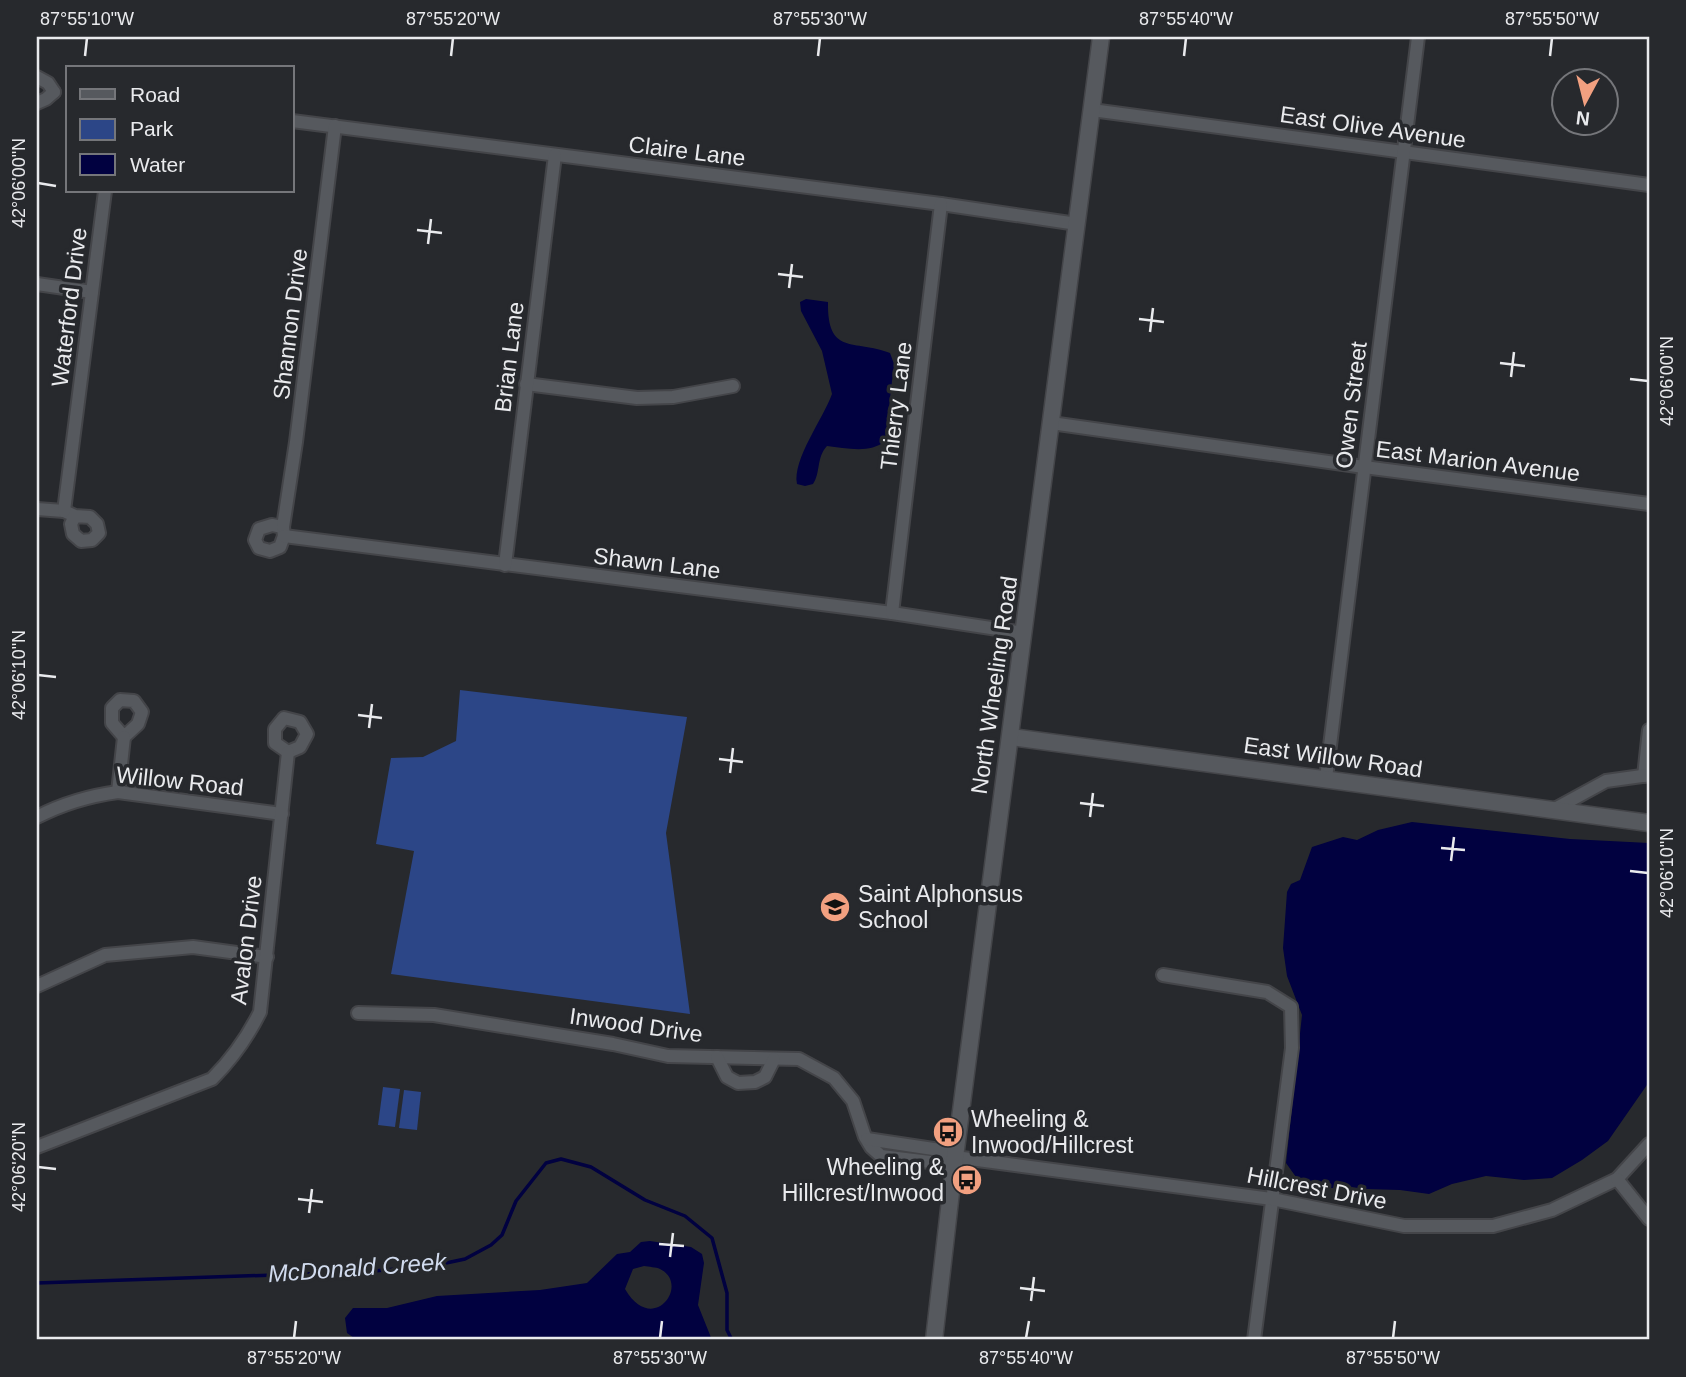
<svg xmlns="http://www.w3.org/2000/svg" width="1686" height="1377" viewBox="0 0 1686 1377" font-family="Helvetica,sans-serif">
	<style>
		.green { fill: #2c4687 }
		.water { fill: #010140; fill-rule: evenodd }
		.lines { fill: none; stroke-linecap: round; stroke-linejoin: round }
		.stream { stroke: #010140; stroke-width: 3.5 }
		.street-casing { stroke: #444549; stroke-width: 16 }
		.secondary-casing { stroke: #444549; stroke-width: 19 }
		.street { stroke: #56595e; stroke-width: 12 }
		.secondary { stroke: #56595e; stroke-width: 16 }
		.ticks { fill: none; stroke: #e9eaed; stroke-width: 2.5 }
		.labels { text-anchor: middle; stroke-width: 7; stroke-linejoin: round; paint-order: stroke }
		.street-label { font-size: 23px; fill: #e9eaed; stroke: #27292d }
		.poi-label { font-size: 23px; fill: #e9eaed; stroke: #27292d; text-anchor: start }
		.water-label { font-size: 24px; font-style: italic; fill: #d1dbee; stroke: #27292d }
		.neatline { fill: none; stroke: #e9eaed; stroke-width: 2.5 }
		.ticks-label { font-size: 18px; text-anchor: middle; fill: #e9eaed }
	</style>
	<rect width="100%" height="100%" fill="#27292d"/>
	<g class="green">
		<polygon points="460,690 687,717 666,833 690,1014 391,974 414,851 376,844 391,758 423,757 456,741"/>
		<polygon points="383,1087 400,1089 395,1127 378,1125"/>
		<polygon points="404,1090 421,1092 417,1130 399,1128"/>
	</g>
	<g class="water">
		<path d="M806 299 828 302C827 356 854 339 890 353L894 364 885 441C870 454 846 448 827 446 816 458 821 472 813 484L805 486 797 484C792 460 824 417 832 394L822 351 801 311 800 302Z"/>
		<polygon points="1412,822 1570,839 1649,843 1649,1082 1608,1141 1582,1160 1552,1178 1524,1180 1486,1176 1452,1184 1429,1194 1400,1190 1331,1188 1296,1177 1286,1163 1302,1015 1287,976 1283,948 1287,892 1291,884 1300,880 1312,847 1343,837 1357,840 1378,830"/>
		<path d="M650 1241 691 1247 702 1254 704 1263 698 1305 712 1340H357L347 1333 345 1318 353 1308H387L437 1296 540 1290 587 1283 617 1254 630 1252 641 1242ZM644 1266C649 1267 656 1267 660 1269 691 1284 653 1337 625 1289L633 1269Z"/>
	</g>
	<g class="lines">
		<polyline class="stream" points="37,1283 362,1272 432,1266 465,1259 491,1245 502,1235 516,1201 546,1163 561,1159 591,1167 645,1200 685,1216 712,1238 727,1293 727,1330 732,1340"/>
		<g class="street-casing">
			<g id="street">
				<polyline points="37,77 48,83 54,92"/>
				<polyline points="37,103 46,99 54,92"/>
				<polyline points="1092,110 1649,185"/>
				<polyline points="292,121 941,204 1077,224"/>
				<polyline points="37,284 92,292"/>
				<polyline points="526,384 637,398 673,397 733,386"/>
				<polyline points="1051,423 1364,467 1649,504"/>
				<polyline points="37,509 64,511 75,516 90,517 97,524 99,533 92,540 81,541 73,534 71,524 75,516"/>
				<polyline points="64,511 105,191"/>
				<polygon points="272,525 283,527 284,536 280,547 270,551 259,548 255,540 259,529"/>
				<polyline points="283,527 296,442 335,126"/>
				<polyline points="284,536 892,613 1024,633"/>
				<polyline points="505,565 555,155"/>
				<polyline points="892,613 941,204"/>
				<polygon points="120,700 134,701 142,712 138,724 124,737 112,723 112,708"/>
				<polygon points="284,718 300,722 307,734 300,747 288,752 275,743 275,729"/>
				<polyline points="1644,776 1649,730"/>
				<polyline points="1326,778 1418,37"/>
				<polyline points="118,792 124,737"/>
				<polyline points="1553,810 1606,781 1649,775"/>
				<path d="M37 817C64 803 88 796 118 792L282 814"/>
				<polyline points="1163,975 1267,992 1291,1007 1292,1048 1254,1340"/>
				<polyline points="37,986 105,955 193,947 267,957"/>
				<polyline points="358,1013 434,1015 613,1044 668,1056 799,1059 834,1078 853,1101 865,1137 871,1147 881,1156 938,1163 955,1157"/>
				<polyline points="717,1057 727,1077 738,1083 755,1082 765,1077 774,1059"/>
				<polyline points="867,1139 940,1150 955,1157 1272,1199 1404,1226 1493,1226 1552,1210 1617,1179 1649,1144"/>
				<path d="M37 1147 212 1079C233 1058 247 1038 260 1012L288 752"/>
				<polyline points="1617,1179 1649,1219"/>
			</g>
		</g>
		<g class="secondary-casing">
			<g id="secondary">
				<polyline points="1011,737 1649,823"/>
				<polyline points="934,1340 955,1157 1101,37"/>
			</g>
		</g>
		<use href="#street" class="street"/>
		<use href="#secondary" class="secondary"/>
	</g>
	<path class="ticks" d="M85 56 87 38M451 56 453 38M818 56 820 38M1184 56 1186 38M1550 56 1552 38M38 183 56 186M417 230 442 233M428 244 431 219M778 274 803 277M789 288 792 264M1139 319 1164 322M1150 332 1153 308M1500 363 1525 366M1511 377 1514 352M1630 379 1648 381M38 675 56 677M358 715 382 718M369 728 372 704M719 759 743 762M730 773 733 748M1080 803 1104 806M1090 817 1093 793M1441 848 1465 850M1451 861 1454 837M1630 871 1648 873M38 1167 56 1169M298 1199 323 1202M309 1213 312 1189M659 1244 684 1246M670 1257 673 1233M1020 1288 1045 1291M1031 1301 1034 1277M294 1338 296 1321M660 1338 662 1321M1026 1338 1029 1321M1393 1338 1395 1321"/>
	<defs>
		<g id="school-disc" transform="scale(1.575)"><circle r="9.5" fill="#f2a080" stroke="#27292d"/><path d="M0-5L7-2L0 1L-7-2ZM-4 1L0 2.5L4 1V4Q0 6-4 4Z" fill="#111"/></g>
		<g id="bus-disc" transform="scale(1.575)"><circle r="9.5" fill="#f2a080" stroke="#27292d"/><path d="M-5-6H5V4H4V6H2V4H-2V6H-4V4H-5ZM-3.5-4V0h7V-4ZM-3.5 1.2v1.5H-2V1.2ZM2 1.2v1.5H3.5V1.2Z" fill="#111"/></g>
	</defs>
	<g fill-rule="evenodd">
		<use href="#school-disc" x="835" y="907"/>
		<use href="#bus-disc" x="948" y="1132"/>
		<use href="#bus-disc" x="967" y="1180"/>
	</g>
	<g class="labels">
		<g class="street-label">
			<text transform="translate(1373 127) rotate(8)" y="8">East Olive Avenue</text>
			<text transform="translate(687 151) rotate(7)" y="8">Claire Lane</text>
			<text transform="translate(69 307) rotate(-83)" y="8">Waterford Drive</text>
			<text transform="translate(290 324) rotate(-83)" y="8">Shannon Drive</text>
			<text transform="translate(509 357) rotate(-83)" y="8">Brian Lane</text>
			<text transform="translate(1351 405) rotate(-83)" y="8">Owen Street</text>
			<text transform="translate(896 406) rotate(-83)" y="8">Thierry Lane</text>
			<text transform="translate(1478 461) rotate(7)" y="8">East Marion Avenue</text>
			<text transform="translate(657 563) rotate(7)" y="8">Shawn Lane</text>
			<text transform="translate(994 685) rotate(-82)" y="8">North Wheeling Road</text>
			<text transform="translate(1333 757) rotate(8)" y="8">East Willow Road</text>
			<text transform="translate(180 781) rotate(6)" y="8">Willow Road</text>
			<text transform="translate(246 940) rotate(-83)" y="8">Avalon Drive</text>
			<text transform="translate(636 1025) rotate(8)" y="8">Inwood Drive</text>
			<text transform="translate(1317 1188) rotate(11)" y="8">Hillcrest Drive</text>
		</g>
		<g class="poi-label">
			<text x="858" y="902">Saint Alphonsus<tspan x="858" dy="26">School</tspan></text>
			<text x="971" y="1127">Wheeling &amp;<tspan x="971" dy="26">Inwood/Hillcrest</tspan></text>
			<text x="944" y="1175" text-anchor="end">Wheeling &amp;<tspan x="944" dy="26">Hillcrest/Inwood</tspan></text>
		</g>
		<g class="water-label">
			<text transform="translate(357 1268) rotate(-4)" y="8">McDonald Creek</text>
		</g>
	</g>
	<rect width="1686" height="1377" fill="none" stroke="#27292d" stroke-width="77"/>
	<rect x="66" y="66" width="228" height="126" fill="#27292d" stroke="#75767a" stroke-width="2"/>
	<rect x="80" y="89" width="35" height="10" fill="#56595e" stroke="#75767a" stroke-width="2"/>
	<text x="130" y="102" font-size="21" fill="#e9eaed">Road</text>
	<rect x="80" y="119" width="35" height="21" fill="#2c4687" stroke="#75767a" stroke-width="2"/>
	<text x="130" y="136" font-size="21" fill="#e9eaed">Park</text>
	<rect x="80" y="154" width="35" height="21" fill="#010140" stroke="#75767a" stroke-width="2"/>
	<text x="130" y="172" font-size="21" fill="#e9eaed">Water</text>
	<g transform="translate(1585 102) rotate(187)"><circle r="33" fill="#27292d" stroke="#75767a" stroke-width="2"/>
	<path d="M0-5L12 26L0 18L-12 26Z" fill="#f2a080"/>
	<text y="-10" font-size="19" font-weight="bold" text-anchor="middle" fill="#e9eaed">N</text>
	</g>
	<rect x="38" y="38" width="1610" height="1300" class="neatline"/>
	<g class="ticks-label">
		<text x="87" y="25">87°55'10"W</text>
		<text x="453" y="25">87°55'20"W</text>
		<text x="820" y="25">87°55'30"W</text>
		<text x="1186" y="25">87°55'40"W</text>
		<text x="1552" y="25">87°55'50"W</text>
		<text transform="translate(19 183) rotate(-90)" y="6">42°06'00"N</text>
		<text transform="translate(1667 381) rotate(-90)" y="6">42°06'00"N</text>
		<text transform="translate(19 675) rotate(-90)" y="6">42°06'10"N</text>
		<text transform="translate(1667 873) rotate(-90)" y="6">42°06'10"N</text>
		<text transform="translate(19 1167) rotate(-90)" y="6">42°06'20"N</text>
		<text x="294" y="1364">87°55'20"W</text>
		<text x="660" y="1364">87°55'30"W</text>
		<text x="1026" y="1364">87°55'40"W</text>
		<text x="1393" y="1364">87°55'50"W</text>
	</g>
</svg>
